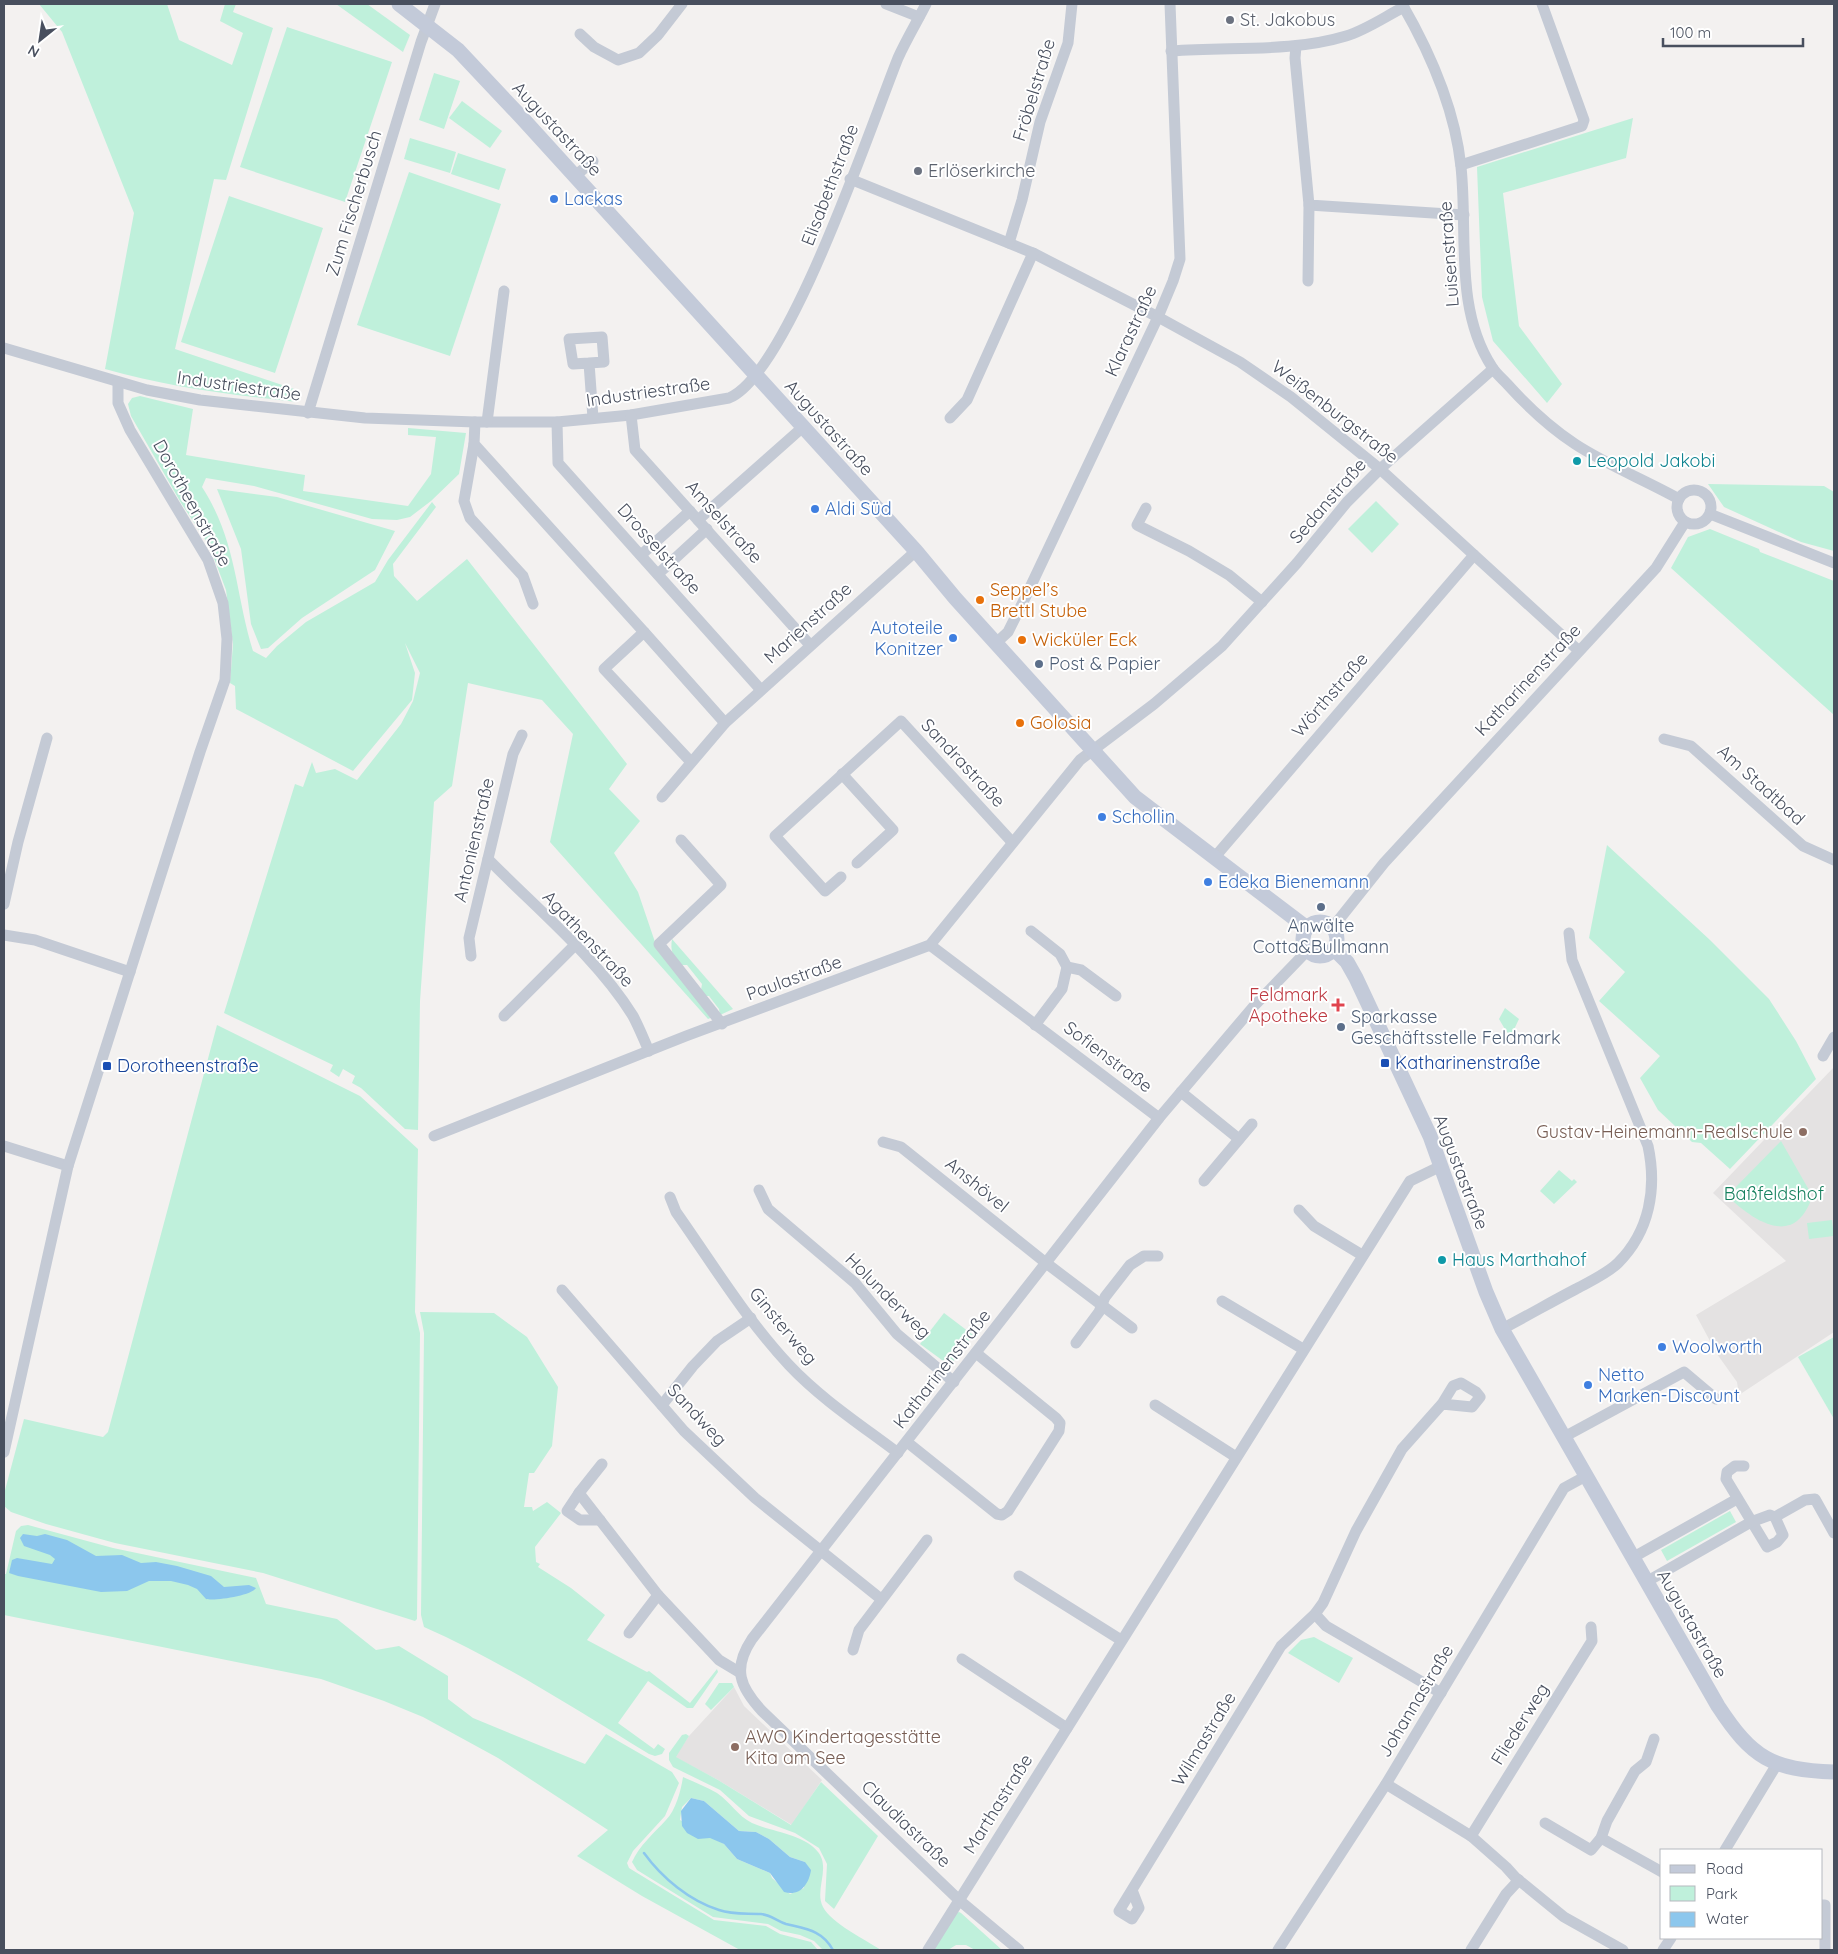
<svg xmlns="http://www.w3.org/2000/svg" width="1838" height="1954" viewBox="0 0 1838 1954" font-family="Quicksand,sans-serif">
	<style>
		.education { fill: #e4e2e2 }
		.green { fill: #bff0db; fill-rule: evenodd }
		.water { fill: #8cc7ed }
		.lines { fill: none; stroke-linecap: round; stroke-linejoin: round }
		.stream { stroke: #8cc7ed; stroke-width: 2.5 }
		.minor { stroke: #c4cad5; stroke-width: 11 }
		.secondary { stroke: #c3cad9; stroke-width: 15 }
		.worship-dot { fill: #6b7280; stroke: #fff; stroke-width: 2 }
		.shop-dot { fill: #3f7fe0; stroke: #fff; stroke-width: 2 }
		.culture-dot { fill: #0f9aa8; stroke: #fff; stroke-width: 2 }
		.food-dot { fill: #e8710a; stroke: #fff; stroke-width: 2 }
		.service-dot { fill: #5c6f8a; stroke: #fff; stroke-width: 2 }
		.health-dot { fill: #e0444e; stroke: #fff; stroke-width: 2 }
		.transit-dot { fill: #1a4fb4; stroke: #fff; stroke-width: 2 }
		.education-dot { fill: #8d6e63; stroke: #fff; stroke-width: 2 }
		.labels { text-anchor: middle; stroke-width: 4; stroke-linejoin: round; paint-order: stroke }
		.worship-label { font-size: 18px; fill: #5b616d; stroke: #fff; text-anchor: start }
		.street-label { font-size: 18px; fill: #484f5e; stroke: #fff }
		.shop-label { font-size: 18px; fill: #366cbe; stroke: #fff; text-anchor: start }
		.culture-label { font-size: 18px; fill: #0d838f; stroke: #fff; text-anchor: start }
		.food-label { font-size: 18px; fill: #c56008; stroke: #fff; text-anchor: start }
		.service-label { font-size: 18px; fill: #4e5e75; stroke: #fff; text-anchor: start }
		.health-label { font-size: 18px; fill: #be3a42; stroke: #fff; text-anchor: end }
		.transit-label { font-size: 18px; fill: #164399; stroke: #fff; text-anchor: start }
		.education-label { font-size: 18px; fill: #785e54; stroke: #fff; text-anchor: end }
		.park-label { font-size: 18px; fill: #17815f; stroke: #fff }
	</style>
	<rect width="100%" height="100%" fill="#f3f1f0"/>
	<g class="education">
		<polygon points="1834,1067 1834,1332 1739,1395 1737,1382 1717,1354 1696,1315 1786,1261 1713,1193"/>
		<polygon points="734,1687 744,1706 822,1780 792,1825 718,1780 675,1757 689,1736"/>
	</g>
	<g class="green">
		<path d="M39 4H167L179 40 232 65 243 33 220 21 225 4H236L233 12 273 28 226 180 214 179 175 349 300 391 297 402C232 395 168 387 105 369L134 213 62 32Z"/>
		<polygon points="336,4 367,4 410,35 403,52"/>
		<polygon points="287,27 392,62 345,202 240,167"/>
		<polygon points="434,73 460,81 444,129 419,120"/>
		<polygon points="462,101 502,131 490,148 449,118"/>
		<polygon points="1633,118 1626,158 1503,193 1519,326 1562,384 1547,403 1493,341 1482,297 1477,167"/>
		<polygon points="410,138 456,152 450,173 404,159"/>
		<polygon points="458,153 506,169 499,190 451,174"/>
		<polygon points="409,172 501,204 450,356 357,325"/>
		<polygon points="229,196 323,228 275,373 181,342"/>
		<path d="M140 396 193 409 186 455 305 475 303 491 408 506 431 474 436 437 408 435V428L466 433 459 474 431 501 410 517 397 520 372 519 254 486 206 478 202 487C237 541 235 593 253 651L266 658 277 646 306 622 375 582 388 560 432 502 436 507 393 564 394 576 417 601 467 559 627 764 609 789 640 821 614 853 638 892 656 945 713 1017 708 1019 550 842 573 734 542 700 468 683 452 786 434 802 420 1001 418 1130 405 1129 361 1088 352 1083 355 1076 343 1069 339 1077 330 1071 333 1065 224 1013 295 784 303 787 312 762 316 773 335 769 357 780 401 724 413 701 420 673 405 643 415 673 412 700 353 771 236 709 235 686 230 683 233 644 226 590 209 545 181 503 131 416 128 404 132 398Z"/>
		<polygon points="1708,484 1824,486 1834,492 1834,551 1801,542 1724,507"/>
		<polygon points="217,489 277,497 395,531 375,570 302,618 268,648 261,649 251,624 241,549"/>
		<polygon points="1376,501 1399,524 1372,553 1348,529"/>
		<polygon points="1710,529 1759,549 1760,552 1834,581 1834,715 1671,568 1688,537"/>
		<polygon points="1607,845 1710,940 1769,999 1796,1041 1816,1079 1730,1169 1701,1143 1692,1142 1658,1110 1640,1078 1660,1056 1599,1001 1625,972 1589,938"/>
		<path d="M672 939 733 1009 720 1015 719 1009 709 996H705L701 990 702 984 687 965H680C673 956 670 951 672 939Z"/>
		<polygon points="1505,1008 1519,1019 1511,1036 1506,1031 1499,1019"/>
		<polygon points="217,1025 360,1096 418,1149 415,1312 420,1333 417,1619 415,1621 263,1573 115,1543 46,1524 11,1512 4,1506 4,1494 24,1419 103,1437 108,1432"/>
		<path d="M1781 1141 1809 1190 1811 1200C1792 1249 1752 1219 1727 1196Z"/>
		<polygon points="1559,1170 1572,1181 1574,1179 1577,1182 1554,1204 1540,1191"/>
		<polygon points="1832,1220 1834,1236 1809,1239 1807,1223"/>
		<path d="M420 1312 494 1313 527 1337 558 1387 552 1446 534 1473H529L524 1507H532L533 1511 547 1502 561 1513 535 1547 536 1562 540 1564 538 1567 571 1588 605 1615 587 1640 647 1672 649 1671 690 1703 717 1669 718 1672 693 1708H687L648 1681 618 1723 654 1749 658 1744 665 1749 662 1754 655 1756 649 1754C575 1709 503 1662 424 1627L421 1615 424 1333Z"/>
		<polygon points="944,1313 973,1335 952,1363 946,1363 920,1344"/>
		<polygon points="1834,1337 1834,1419 1798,1357"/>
		<polygon points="1730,1511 1736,1522 1667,1561 1661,1550"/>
		<polygon points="28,1525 113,1548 256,1578 266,1604 337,1619 376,1650 399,1646 448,1676 448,1699 473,1718 585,1764 606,1734 672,1772 679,1783 665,1816 633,1851 627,1863 629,1868 714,1920 766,1926 780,1934 811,1942 818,1950 740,1950 642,1896 577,1856 608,1830 498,1758 423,1717 384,1701 321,1679 4,1615 4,1574 6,1574 16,1531 21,1526"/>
		<polygon points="1314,1637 1353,1658 1339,1683 1288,1653 1301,1640"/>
		<polygon points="719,1683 732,1683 734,1687 711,1710 705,1704"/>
		<polygon points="686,1734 689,1736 676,1757 718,1780 791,1825 821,1782 878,1836 834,1909 825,1901 827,1864 819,1848 795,1833 749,1816 720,1790 673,1767 669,1760 669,1753 682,1735"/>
		<path d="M683 1777C694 1782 707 1787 717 1793 730 1802 738 1816 752 1823 772 1832 804 1834 818 1852 831 1868 814 1890 823 1907 831 1923 866 1940 881 1950H823L814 1941 800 1935 781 1931 768 1924 713 1917 637 1870 632 1862C639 1846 654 1833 666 1820 676 1810 681 1790 683 1777ZM691 1798 704 1801 739 1831 756 1832 769 1839 790 1857 805 1862 804 1888 790 1894 772 1878 770 1873 737 1859 724 1844 680 1820 682 1807Z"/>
		<polygon points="959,1912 961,1913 1002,1950 975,1950 966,1945 956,1945 948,1950 932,1950 956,1913"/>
	</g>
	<g class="water">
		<path d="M23 1534 37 1536 45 1534 67 1540 96 1556 122 1555 141 1563 156 1562 177 1566 211 1576 224 1587 249 1585 256 1588C251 1596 215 1601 206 1599L197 1589 188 1585 171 1581H149L127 1591 101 1592 18 1576 9 1573 12 1560 17 1558 52 1564 55 1559 50 1555 24 1546 20 1538Z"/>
		<path d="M691 1798 704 1801 739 1831 756 1832 769 1839 790 1857 805 1862 811 1870C809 1884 800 1897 784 1892L770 1873 737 1859 724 1844 710 1838 698 1839 687 1833 682 1826 681 1811Z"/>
	</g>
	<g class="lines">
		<path class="stream" d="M644 1853C662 1878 690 1901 719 1910 733 1915 747 1913 761 1914 771 1915 777 1921 786 1924 806 1929 822 1930 833 1950"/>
		<g class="minor">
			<polyline points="886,4 919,17"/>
			<path d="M1402 4C1431 54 1455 109 1461 167 1468 232 1454 309 1492 367 1496 374 1504 380 1509 386 1529 408 1551 428 1575 444 1607 465 1645 480 1679 499"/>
			<polyline points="580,34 594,47 618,60 639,53 658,35 682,4"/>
			<polyline points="1296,46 1295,58 1309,205 1464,215"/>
			<path d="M1171 51C1229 46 1290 53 1346 36 1366 30 1386 16 1404 7"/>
			<polyline points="1461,165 1582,126 1584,120 1542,4"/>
			<polyline points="575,176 593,161"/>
			<polyline points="850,179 1033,253 1158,317 1240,362 1291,397 1380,469 1578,650"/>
			<polyline points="1009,243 1022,200 1040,122 1068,43 1072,4"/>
			<polyline points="1308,281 1309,205"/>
			<path d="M4 348 147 390 200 400 365 418 475 422H557L631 415 729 398C788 374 871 125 898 58 906 40 917 22 926 4"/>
			<polyline points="589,363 573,364 569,339 602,337 604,362 589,363 593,418"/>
			<polyline points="308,413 421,42 435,4"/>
			<polyline points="631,415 635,450 810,645"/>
			<polyline points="950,418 967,400 1033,253"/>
			<polyline points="475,422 474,444 644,632"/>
			<polyline points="487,422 504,291"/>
			<polyline points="557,422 558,463 761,690"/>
			<polyline points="474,444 464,501 470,518 523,576 533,604"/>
			<circle cx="1694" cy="507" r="17"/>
			<polyline points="1146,508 1137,525 1189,551 1229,575 1262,602"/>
			<polyline points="1710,514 1834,563"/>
			<polyline points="698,520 803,427"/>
			<polyline points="641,555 690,511"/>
			<polyline points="658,574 707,529"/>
			<polyline points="996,643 1008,632 1026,596 1158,317 1173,281 1180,259 1170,4"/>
			<polyline points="1664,739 1691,746 1803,846 1834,860"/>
			<polyline points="691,762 604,669 644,632 725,723"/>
			<polyline points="842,774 893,830 857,863"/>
			<polyline points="662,797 725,723 916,551"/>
			<polyline points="681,840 721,885 659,944 722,1024"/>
			<polyline points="1214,858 1474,555"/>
			<path d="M488 859C536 908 597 958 633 1016 639 1027 644 1040 649 1051"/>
			<polyline points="841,877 825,891 775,836 901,721 1012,842"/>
			<polyline points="4,904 18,842 47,738"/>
			<polyline points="1333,927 1384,863 1656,568 1685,522"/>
			<polyline points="1031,931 1060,954 1067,967 1062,989 1035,1025"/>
			<polyline points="4,935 35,940 130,972"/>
			<polyline points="930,945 1159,1118"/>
			<polyline points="471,956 469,938 513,754 522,735"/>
			<polyline points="1067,967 1081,970 1116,996"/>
			<polyline points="504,1016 574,946"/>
			<polyline points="1823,1056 1834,1037"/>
			<polyline points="1181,1092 1239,1139"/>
			<polyline points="434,1136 686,1036 930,945 1080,760 1154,704 1222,646 1297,563 1347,502 1380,469 1493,369"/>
			<polyline points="883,1142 901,1147 1046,1263 1132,1328"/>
			<polyline points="4,1146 68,1166"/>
			<polyline points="1204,1181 1252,1124"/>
			<polyline points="759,1190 768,1209 855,1283 897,1334 954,1382"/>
			<path d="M670 1197 676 1212C712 1263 746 1319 789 1365 821 1399 861 1425 898 1453"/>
			<polyline points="1299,1210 1314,1226 1362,1255"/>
			<polyline points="562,1290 684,1431 755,1498 881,1599"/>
			<polyline points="1222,1301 1303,1349"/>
			<path d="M1502 1329C1527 1316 1551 1302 1576 1289 1590 1281 1607 1274 1618 1263 1650 1231 1657 1188 1648 1146L1572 960 1569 933"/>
			<polyline points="1076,1343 1099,1312 1105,1297 1130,1265 1144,1256 1158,1256"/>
			<polyline points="662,1405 693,1366 717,1341 751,1318"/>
			<polyline points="1155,1405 1236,1457"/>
			<polyline points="1564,1437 1684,1372 1716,1399"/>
			<polyline points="907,1442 997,1514 1002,1515 1008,1511 1059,1431 1060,1423 1056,1418 976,1353"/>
			<polyline points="4,1452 68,1166 200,752 225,680 227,639 223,603 208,560 130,430 118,403 118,382"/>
			<polyline points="602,1464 579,1493 658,1595 719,1660 739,1672"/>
			<polyline points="1744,1466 1735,1466 1727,1472 1726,1479 1767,1547 1777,1542 1783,1535 1775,1517"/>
			<polyline points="579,1493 567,1511 580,1520 600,1520"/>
			<polyline points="1632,1558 1737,1499"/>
			<polyline points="1019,1576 1121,1640"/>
			<polyline points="1646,1582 1751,1522 1770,1515 1775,1517 1805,1500 1815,1499 1834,1533"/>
			<polyline points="1315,1614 1326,1626 1441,1693"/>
			<polyline points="629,1633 658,1595"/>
			<polyline points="853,1650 859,1630 927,1540"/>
			<polyline points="962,1659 1067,1728"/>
			<polyline points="1654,1739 1646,1762 1635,1771 1607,1821 1601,1838 1662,1872"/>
			<polyline points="1386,1784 1471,1836 1506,1867 1515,1877 1564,1917 1623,1950"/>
			<polyline points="1545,1823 1591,1850 1601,1838"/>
			<polyline points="1471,1836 1592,1641 1591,1627"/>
			<polyline points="1725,1850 1777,1764"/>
			<polyline points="1132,1890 1139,1908 1132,1919 1119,1911 1281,1646 1315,1614 1323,1603 1356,1531 1402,1449 1442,1404 1453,1386 1461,1383 1476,1392 1480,1397 1472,1407 1442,1404"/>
			<polyline points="1822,1905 1825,1905 1825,1950"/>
			<polyline points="928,1950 1410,1181 1441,1166"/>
			<path d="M1019 1950 959 1900 762 1711C740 1687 732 1669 752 1639L1159 1118 1254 1006 1308 950"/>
			<polyline points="1278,1950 1386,1784 1564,1488 1586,1476"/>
			<polyline points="1471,1950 1506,1894 1519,1880"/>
			<polyline points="1663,1950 1671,1938"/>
		</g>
		<g class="secondary">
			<polyline points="399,4 458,50 523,119 916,551 955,598 1135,797 1307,928"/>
			<circle cx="1320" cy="939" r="17"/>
			<path d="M1334 949 1347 962 1356 978 1430 1136 1486 1292 1502 1329 1718 1706C1752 1758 1772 1770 1834 1772"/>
		</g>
	</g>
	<g class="worship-dot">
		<circle cx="1230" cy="20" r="5"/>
		<circle cx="918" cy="171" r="5"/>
	</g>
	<g class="shop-dot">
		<circle cx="554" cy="199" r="5"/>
		<circle cx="815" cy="509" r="5"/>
		<circle cx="953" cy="638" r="5"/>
		<circle cx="1102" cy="817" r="5"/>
		<circle cx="1208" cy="882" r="5"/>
		<circle cx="1662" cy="1347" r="5"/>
		<circle cx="1588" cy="1385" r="5"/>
	</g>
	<g class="culture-dot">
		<circle cx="1577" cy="461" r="5"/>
		<circle cx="1442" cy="1260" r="5"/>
	</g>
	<g class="food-dot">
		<circle cx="980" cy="600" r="5"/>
		<circle cx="1022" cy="640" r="5"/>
		<circle cx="1020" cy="723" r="5"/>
	</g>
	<g class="service-dot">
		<circle cx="1039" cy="664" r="5"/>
		<circle cx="1321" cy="907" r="5"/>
		<circle cx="1341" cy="1027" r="5"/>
	</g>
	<path class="health-dot" d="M1335.5 997.5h5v5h5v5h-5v5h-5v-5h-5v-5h5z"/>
	<g class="transit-dot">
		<rect x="1380" y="1058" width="10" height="10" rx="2.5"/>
		<rect x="102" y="1061" width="10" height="10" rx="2.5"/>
	</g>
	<g class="education-dot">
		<circle cx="1803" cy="1132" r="5"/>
		<circle cx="735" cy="1747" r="5"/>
	</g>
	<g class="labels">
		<g class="worship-label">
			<text x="1240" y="26">St. Jakobus</text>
			<text x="928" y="177">Erlöserkirche</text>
		</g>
		<g class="street-label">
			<text transform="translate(1034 90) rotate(-73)" y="6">Fröbelstraße</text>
			<text transform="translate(557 129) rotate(47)" y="6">Augustastraße</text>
			<text transform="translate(830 185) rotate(-69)" y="6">Elisabethstraße</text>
			<text transform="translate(354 203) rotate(-73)" y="6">Zum Fischerbusch</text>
			<text transform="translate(1449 254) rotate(-94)" y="6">Luisenstraße</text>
			<text transform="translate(1131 331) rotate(-65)" y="6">Klarastraße</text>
			<text transform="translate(239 386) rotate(8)" y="6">Industriestraße</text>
			<text transform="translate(648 392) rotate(-8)" y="6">Industriestraße</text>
			<text transform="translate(1335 412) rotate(38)" y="6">Weißenburgstraße</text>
			<text transform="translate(829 428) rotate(48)" y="6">Augustastraße</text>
			<text transform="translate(1328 501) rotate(-49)" y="6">Sedanstraße</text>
			<text transform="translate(192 503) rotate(61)" y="6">Dorotheenstraße</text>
			<text transform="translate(724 522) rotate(48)" y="6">Amselstraße</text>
			<text transform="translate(659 549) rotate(48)" y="6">Drosselstraße</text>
			<text transform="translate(808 623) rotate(-42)" y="6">Marienstraße</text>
			<text transform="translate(1528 680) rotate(-47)" y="6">Katharinenstraße</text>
			<text transform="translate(1330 695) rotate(-49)" y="6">Wörthstraße</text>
			<text transform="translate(963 763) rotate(47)" y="6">Sandrastraße</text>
			<text transform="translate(1761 785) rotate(42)" y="6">Am Stadtbad</text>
			<text transform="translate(474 840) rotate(-77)" y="6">Antonienstraße</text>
			<text transform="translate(588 939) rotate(47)" y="6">Agathenstraße</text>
			<text transform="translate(794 978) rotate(-20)" y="6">Paulastraße</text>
			<text transform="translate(1108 1057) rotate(37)" y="6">Sofienstraße</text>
			<text transform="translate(1461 1172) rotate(69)" y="6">Augustastraße</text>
			<text transform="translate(977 1185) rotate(39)" y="6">Anshövel</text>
			<text transform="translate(888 1296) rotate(45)" y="6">Holunderweg</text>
			<text transform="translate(783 1326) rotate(50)" y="6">Ginsterweg</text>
			<text transform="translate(942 1369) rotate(-52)" y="6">Katharinenstraße</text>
			<text transform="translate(697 1415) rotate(47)" y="6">Sandweg</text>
			<text transform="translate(1692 1624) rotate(60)" y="6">Augustastraße</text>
			<text transform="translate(1416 1701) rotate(-59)" y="6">Johannastraße</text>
			<text transform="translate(1520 1724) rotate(-58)" y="6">Fliederweg</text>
			<text transform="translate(1204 1739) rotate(-59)" y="6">Wilmastraße</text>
			<text transform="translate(998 1804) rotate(-58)" y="6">Marthastraße</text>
			<text transform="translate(906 1824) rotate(44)" y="6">Claudiastraße</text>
		</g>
		<g class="shop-label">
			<text x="564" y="205">Lackas</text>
			<text x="825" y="515">Aldi Süd</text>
			<text x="943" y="634" text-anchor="end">Autoteile<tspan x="943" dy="21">Konitzer</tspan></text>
			<text x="1112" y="823">Schollin</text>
			<text x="1218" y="888">Edeka Bienemann</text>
			<text x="1672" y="1353">Woolworth</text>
			<text x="1598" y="1381">Netto<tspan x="1598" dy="21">Marken-Discount</tspan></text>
		</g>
		<g class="culture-label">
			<text x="1587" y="467">Leopold Jakobi</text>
			<text x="1452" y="1266">Haus Marthahof</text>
		</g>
		<g class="food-label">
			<text x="990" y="596">Seppel’s<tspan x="990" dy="21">Brettl Stube</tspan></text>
			<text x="1032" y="646">Wicküler Eck</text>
			<text x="1030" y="729">Golosia</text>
		</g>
		<g class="service-label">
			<text x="1049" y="670">Post &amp; Papier</text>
			<text x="1321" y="932" text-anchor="middle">Anwälte<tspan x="1321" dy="21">Cotta&amp;Bullmann</tspan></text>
			<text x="1351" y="1023">Sparkasse<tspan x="1351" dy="21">Geschäftsstelle Feldmark</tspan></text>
		</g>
		<g class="health-label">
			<text x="1328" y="1001">Feldmark<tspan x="1328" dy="21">Apotheke</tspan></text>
		</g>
		<g class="transit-label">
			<text x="1395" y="1069">Katharinenstraße</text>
			<text x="117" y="1072">Dorotheenstraße</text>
		</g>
		<g class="education-label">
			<text x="1793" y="1138">Gustav-Heinemann-Realschule</text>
			<text x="745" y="1743" text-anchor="start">AWO Kindertagesstätte<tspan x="745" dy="21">Kita am See</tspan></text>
		</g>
		<g class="park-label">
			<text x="1774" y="1200">Baßfeldshof</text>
		</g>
	</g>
	<rect width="1838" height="1954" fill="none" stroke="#484f5e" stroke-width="10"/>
	<rect x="1660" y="1849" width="162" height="90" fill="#ffffff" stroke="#b6b9bf"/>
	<rect x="1670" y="1865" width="25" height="8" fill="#c3cad9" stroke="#b6b9bf"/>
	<text x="1706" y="1874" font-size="15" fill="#484f5e">Road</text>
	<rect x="1670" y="1886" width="25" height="15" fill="#bff0db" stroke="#b6b9bf"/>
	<text x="1706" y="1899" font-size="15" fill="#484f5e">Park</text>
	<rect x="1670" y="1912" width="25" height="15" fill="#8cc7ed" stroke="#b6b9bf"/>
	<text x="1706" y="1924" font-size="15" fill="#484f5e">Water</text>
	<g transform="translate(40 40) rotate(210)" stroke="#ffffff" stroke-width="4" paint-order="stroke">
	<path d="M0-4L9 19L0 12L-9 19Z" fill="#484f5e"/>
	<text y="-8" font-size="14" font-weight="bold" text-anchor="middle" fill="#484f5e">N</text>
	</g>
	<path d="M1663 38v8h140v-8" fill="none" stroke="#484f5e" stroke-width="2.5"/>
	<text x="1670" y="38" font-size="15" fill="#484f5e" stroke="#ffffff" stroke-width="4" paint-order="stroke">100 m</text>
</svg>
